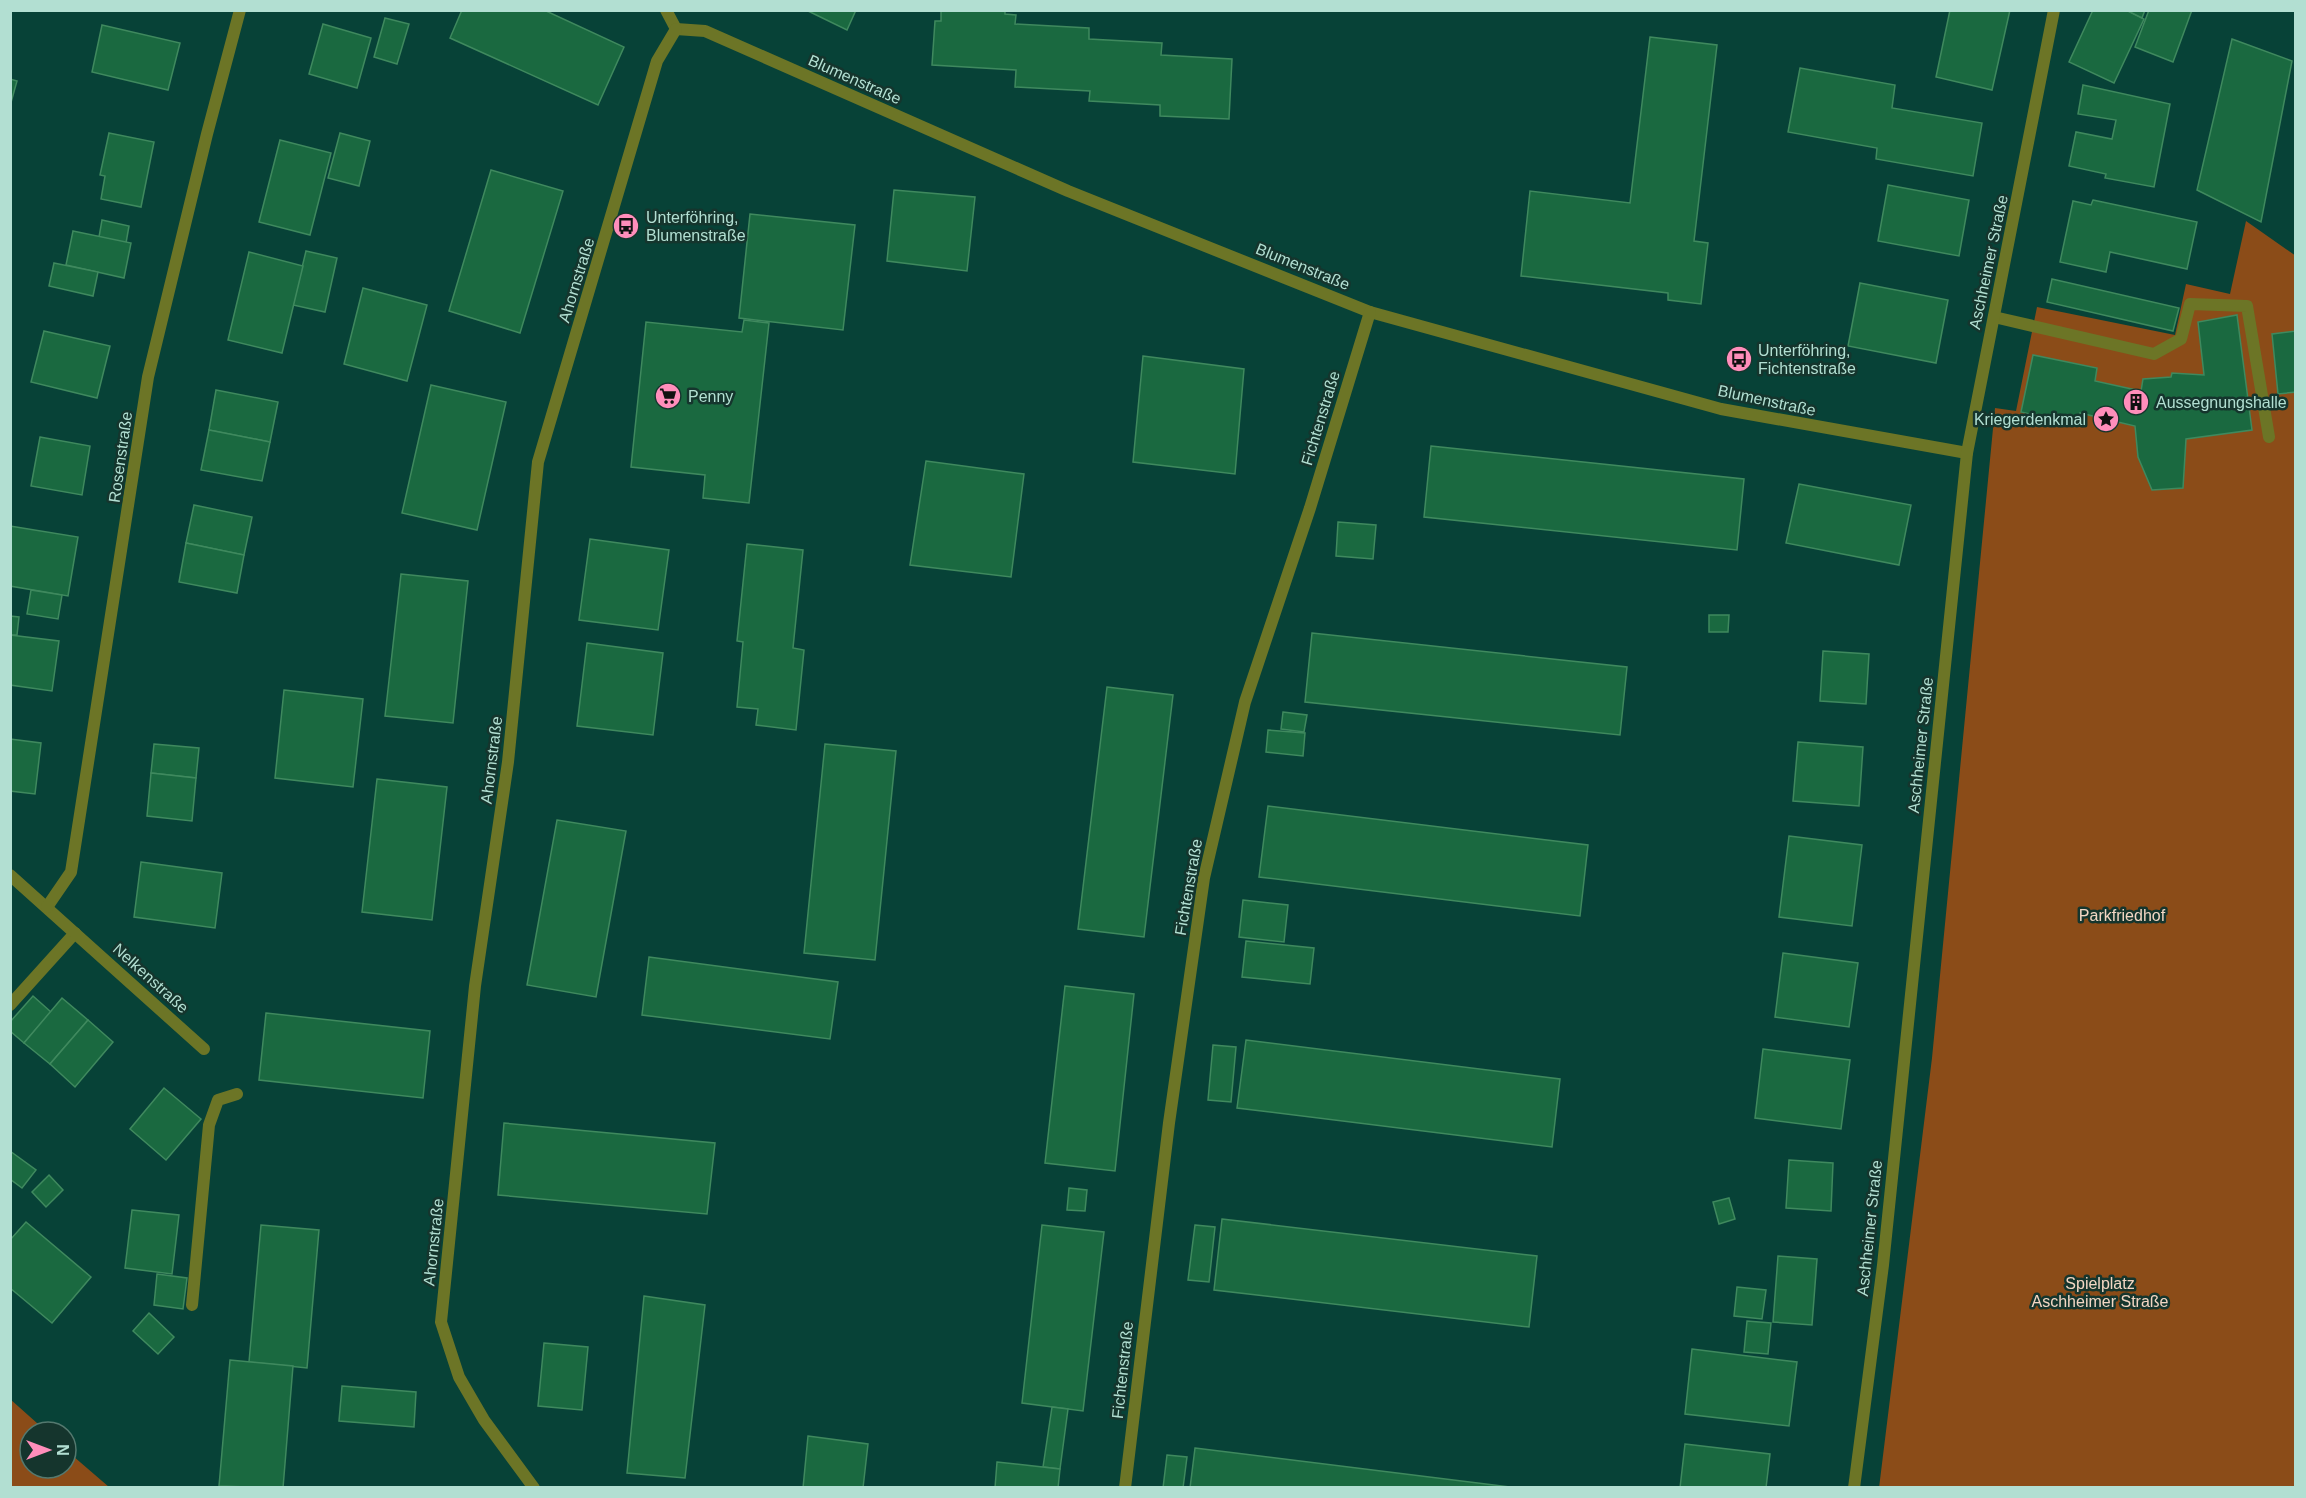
<svg xmlns="http://www.w3.org/2000/svg" width="2306" height="1498" viewBox="0 0 2306 1498" font-family="Arial,sans-serif">
	<style>
		.green { fill: #8b4c18 }
		.building { fill: #1a6940; stroke: #3f895e; stroke-width: 1.5 }
		.lines { fill: none; stroke-linecap: round; stroke-linejoin: round }
		.service { stroke: #6c7526; stroke-width: 12 }
		.minor { stroke: #6c7526; stroke-width: 12 }
		.labels { text-anchor: middle; stroke-width: 5; stroke-linejoin: round; paint-order: stroke }
		.street-label { font-size: 16px; fill: #b2dfd2; stroke: #15352d }
		.poi-label { font-size: 16px; fill: #b2dfd2; stroke: #15352d; text-anchor: start }
		.park-label { font-size: 16px; fill: #f3d7c4; stroke: #15352d }
	</style>
	<rect width="100%" height="100%" fill="#074237"/>
	<g class="green">
		<polygon points="2246,221 2296,256 2295,1487 1879,1488 1932,1058 1995,408 2016,411 2037,307 2175,335 2186,284 2230,294"/>
		<polygon points="10,1399 47,1432 30,1432 30,1468 66,1468 66,1450 109,1487 11,1487"/>
	</g>
	<g class="building">
		<polygon points="462,10 544,10 624,47 598,105 450,38"/>
		<polygon points="806,10 856,10 847,30"/>
		<polygon points="941,10 1005,10 1005,14 1016,15 1015,24 1089,28 1089,39 1162,43 1161,55 1232,59 1229,119 1160,116 1160,105 1089,101 1090,91 1015,87 1016,70 932,65 935,21 941,21"/>
		<polygon points="1950,10 2010,10 1992,90 1936,77"/>
		<polygon points="2093,10 2126,10 2144,19 2114,83 2069,62"/>
		<polygon points="2126,10 2145,10 2142,18"/>
		<polygon points="2149,10 2192,10 2173,62 2135,47"/>
		<polygon points="385,18 409,24 397,64 374,57"/>
		<polygon points="323,24 371,38 357,88 309,74"/>
		<polygon points="102,25 180,43 168,90 92,72"/>
		<polygon points="1650,37 1717,45 1694,241 1708,243 1701,304 1668,300 1668,293 1521,276 1530,191 1630,203"/>
		<polygon points="2232,39 2292,61 2261,222 2197,190"/>
		<polygon points="1800,68 1895,85 1892,108 1982,123 1973,176 1876,159 1877,148 1788,132"/>
		<polygon points="10,79 17,81 10,106"/>
		<polygon points="2083,85 2170,104 2154,187 2105,178 2106,174 2069,166 2076,132 2112,139 2116,120 2078,114"/>
		<polygon points="109,133 154,142 141,207 101,199 105,176 100,175"/>
		<polygon points="340,133 370,141 359,186 328,178"/>
		<polygon points="280,140 331,153 310,235 259,222"/>
		<polygon points="491,170 563,191 520,333 449,311"/>
		<polygon points="1888,185 1969,200 1959,256 1878,241"/>
		<polygon points="894,190 975,197 967,271 887,261"/>
		<polygon points="2093,200 2197,222 2187,269 2110,252 2106,272 2060,262 2073,201 2091,205"/>
		<polygon points="750,214 855,225 843,330 739,318"/>
		<polygon points="102,220 129,226 126,243 99,237"/>
		<polygon points="73,231 131,243 124,278 66,265"/>
		<polygon points="306,251 337,258 325,312 293,305"/>
		<polygon points="249,252 303,266 282,353 228,340"/>
		<polygon points="54,263 98,272 93,296 49,286"/>
		<polygon points="2052,279 2179,308 2173,331 2047,302"/>
		<polygon points="1860,283 1948,300 1936,363 1848,346"/>
		<polygon points="363,288 427,305 407,381 344,364"/>
		<polygon points="2237,315 2252,430 2186,439 2183,488 2152,490 2138,457 2135,426 2080,413 2078,425 2021,412 2033,355 2097,368 2095,381 2141,391 2143,379 2171,377 2172,373 2204,375 2198,322"/>
		<polygon points="744,320 769,323 749,503 703,498 705,475 631,467 646,322 742,332"/>
		<polygon points="44,331 110,346 97,398 31,382"/>
		<polygon points="2296,331 2296,392 2278,394 2272,334"/>
		<polygon points="1143,356 1244,369 1235,474 1133,462"/>
		<polygon points="431,385 506,402 477,530 402,513"/>
		<polygon points="216,390 278,402 270,442 209,430"/>
		<polygon points="209,430 270,442 262,481 201,470"/>
		<polygon points="40,437 90,446 82,495 31,486"/>
		<polygon points="1431,446 1744,479 1737,550 1424,517"/>
		<polygon points="926,461 1024,474 1011,577 910,565"/>
		<polygon points="1799,484 1911,505 1899,565 1786,543"/>
		<polygon points="194,505 252,517 244,555 186,543"/>
		<polygon points="1338,522 1376,525 1373,559 1336,556"/>
		<polygon points="10,526 78,537 68,596 10,586"/>
		<polygon points="590,539 669,550 658,630 579,620"/>
		<polygon points="186,543 244,555 237,593 179,582"/>
		<polygon points="747,544 803,550 793,648 804,650 796,730 756,725 758,709 737,707 743,642 737,641"/>
		<polygon points="401,574 468,581 453,723 385,716"/>
		<polygon points="31,590 62,595 58,619 27,614"/>
		<polygon points="1709,615 1729,615 1728,632 1709,632"/>
		<polygon points="10,616 19,617 17,635 10,635"/>
		<polygon points="1312,633 1627,667 1620,735 1305,702"/>
		<polygon points="10,635 59,641 52,691 10,685"/>
		<polygon points="587,643 663,653 653,735 577,726"/>
		<polygon points="1823,651 1869,654 1866,704 1820,701"/>
		<polygon points="1107,687 1173,695 1144,937 1078,929"/>
		<polygon points="284,690 363,699 353,787 275,778"/>
		<polygon points="1283,712 1307,715 1304,732 1281,729"/>
		<polygon points="1268,730 1305,733 1303,756 1266,752"/>
		<polygon points="10,739 41,743 35,794 10,791"/>
		<polygon points="1798,742 1863,747 1859,806 1793,801"/>
		<polygon points="154,744 199,748 196,778 151,773"/>
		<polygon points="825,744 896,751 875,960 804,953"/>
		<polygon points="151,773 196,778 192,821 147,816"/>
		<polygon points="377,779 447,787 432,920 362,912"/>
		<polygon points="1268,806 1588,845 1580,916 1259,877"/>
		<polygon points="557,820 626,831 596,997 527,985"/>
		<polygon points="1789,836 1862,845 1852,926 1779,917"/>
		<polygon points="141,862 222,873 215,928 134,917"/>
		<polygon points="1243,900 1288,905 1284,942 1239,937"/>
		<polygon points="1246,941 1314,948 1310,984 1242,977"/>
		<polygon points="1783,953 1858,963 1849,1027 1775,1017"/>
		<polygon points="649,957 838,982 830,1039 642,1015"/>
		<polygon points="1065,986 1134,994 1115,1171 1045,1163"/>
		<polygon points="33,996 51,1012 24,1043 10,1031 10,1022"/>
		<polygon points="62,998 88,1020 50,1064 24,1043"/>
		<polygon points="266,1013 430,1031 423,1098 259,1080"/>
		<polygon points="88,1020 113,1042 75,1087 50,1064"/>
		<polygon points="1246,1040 1560,1079 1552,1147 1237,1108"/>
		<polygon points="1213,1045 1236,1047 1231,1102 1208,1100"/>
		<polygon points="1763,1049 1850,1060 1841,1129 1755,1118"/>
		<polygon points="164,1088 201,1119 166,1160 130,1129"/>
		<polygon points="504,1123 715,1143 707,1214 498,1195"/>
		<polygon points="10,1151 36,1170 22,1188 10,1179"/>
		<polygon points="1789,1160 1833,1163 1831,1211 1786,1208"/>
		<polygon points="49,1175 63,1190 46,1207 32,1192"/>
		<polygon points="1069,1188 1087,1190 1085,1211 1067,1210"/>
		<polygon points="1729,1198 1735,1219 1719,1224 1713,1202"/>
		<polygon points="132,1210 179,1215 172,1274 125,1268"/>
		<polygon points="1222,1219 1537,1256 1529,1327 1214,1290"/>
		<polygon points="26,1222 91,1277 52,1323 10,1288 10,1240"/>
		<polygon points="261,1225 319,1230 307,1368 249,1362"/>
		<polygon points="1042,1225 1104,1232 1083,1411 1022,1403"/>
		<polygon points="1195,1225 1215,1227 1209,1282 1188,1280"/>
		<polygon points="1778,1256 1817,1259 1812,1325 1773,1322"/>
		<polygon points="157,1274 187,1278 183,1309 154,1305"/>
		<polygon points="1737,1287 1766,1290 1762,1319 1734,1316"/>
		<polygon points="644,1296 705,1305 685,1478 627,1473"/>
		<polygon points="149,1313 174,1337 158,1354 133,1331"/>
		<polygon points="1747,1321 1771,1323 1768,1354 1744,1352"/>
		<polygon points="544,1343 588,1347 582,1410 538,1406"/>
		<polygon points="1692,1349 1797,1362 1789,1426 1685,1414"/>
		<polygon points="230,1360 293,1366 283,1488 219,1486"/>
		<polygon points="342,1386 416,1392 414,1427 339,1421"/>
		<polygon points="1052,1407 1068,1409 1060,1469 1043,1467"/>
		<polygon points="808,1436 868,1444 863,1488 803,1488"/>
		<polygon points="1685,1444 1770,1454 1766,1488 1680,1488"/>
		<polygon points="1195,1448 1510,1487 1190,1488"/>
		<polygon points="1167,1455 1187,1457 1183,1488 1163,1488"/>
		<polygon points="997,1462 1060,1469 1058,1488 995,1488"/>
	</g>
	<g class="lines">
		<g class="service">
			<polyline points="1994,317 2154,354 2181,339 2190,304 2247,306 2269,437"/>
			<polyline points="10,1005 75,933"/>
			<polyline points="192,1305 209,1125 218,1100 237,1094"/>
		</g>
		<g class="minor">
			<polyline points="666,10 676,29"/>
			<polyline points="676,29 705,31 1068,191 1370,312 1721,409 1967,453"/>
			<polyline points="10,875 204,1049"/>
			<polyline points="47,907 71,872 148,377 207,134 240,10"/>
			<polyline points="534,1488 484,1420 459,1377 441,1322 475,986 508,762 538,462 657,61 676,29"/>
			<polyline points="1125,1488 1169,1123 1204,878 1245,702 1310,508 1370,312"/>
			<polyline points="1854,1488 1883,1265 1967,453 2054,10"/>
		</g>
	</g>
	<defs>
		<g id="bus-disc" transform="scale(1.35)"><circle r="9.5" fill="#ff8ebb" stroke="#15352d"/><path d="M-5-6H5V4H4V6H2V4H-2V6H-4V4H-5ZM-3.5-4V0h7V-4ZM-3.5 1.2v1.5H-2V1.2ZM2 1.2v1.5H3.5V1.2Z" fill="#111"/></g>
		<g id="supermarket-disc" transform="scale(1.35)"><circle r="9.5" fill="#ff8ebb" stroke="#15352d"/><path d="M-6-5.5h2.5l.6 2H6L4.5 2H-2.5L-4.4-4H-6ZM-1.5 3.2a1.3 1.3 0 1 0 .1 0ZM3 3.2a1.3 1.3 0 1 0 .1 0Z" fill="#111"/></g>
		<g id="building-disc" transform="scale(1.35)"><circle r="9.5" fill="#ff8ebb" stroke="#15352d"/><path d="M-4-6H4V6H1V3H-1V6H-4ZM-2.5-4.3h1.7v1.8h-1.7ZM.8-4.3h1.7v1.8H.8ZM-2.5-1h1.7V.8h-1.7ZM.8-1h1.7V.8H.8Z" fill="#111"/></g>
		<g id="sight-disc" transform="scale(1.35)"><circle r="9.5" fill="#ff8ebb" stroke="#15352d"/><path d="M0-6L1.8-2.2L6-1.7L2.9 1.2L3.7 5.4L0 3.3L-3.7 5.4L-2.9 1.2L-6-1.7L-1.8-2.2Z" fill="#111"/></g>
	</defs>
	<g fill-rule="evenodd">
		<use href="#bus-disc" x="626" y="226"/>
		<use href="#bus-disc" x="1739" y="359"/>
		<use href="#supermarket-disc" x="668" y="396"/>
		<use href="#building-disc" x="2136" y="402"/>
		<use href="#sight-disc" x="2106" y="419"/>
	</g>
	<g class="labels">
		<g class="street-label">
			<text transform="translate(855 79) rotate(24)" y="6">Blumenstraße</text>
			<text transform="translate(1988 262) rotate(-78)" y="6">Aschheimer Straße</text>
			<text transform="translate(1303 266) rotate(22)" y="6">Blumenstraße</text>
			<text transform="translate(576 280) rotate(-73)" y="6">Ahornstraße</text>
			<text transform="translate(1767 400) rotate(12)" y="6">Blumenstraße</text>
			<text transform="translate(1320 418) rotate(-73)" y="6">Fichtenstraße</text>
			<text transform="translate(120 457) rotate(-82)" y="6">Rosenstraße</text>
			<text transform="translate(1920 745) rotate(-84)" y="6">Aschheimer Straße</text>
			<text transform="translate(491 760) rotate(-83)" y="6">Ahornstraße</text>
			<text transform="translate(1188 887) rotate(-80)" y="6">Fichtenstraße</text>
			<text transform="translate(151 978) rotate(42)" y="6">Nelkenstraße</text>
			<text transform="translate(1869 1228) rotate(-84)" y="6">Aschheimer Straße</text>
			<text transform="translate(433 1242) rotate(-84)" y="6">Ahornstraße</text>
			<text transform="translate(1122 1370) rotate(-84)" y="6">Fichtenstraße</text>
		</g>
		<g class="poi-label">
			<text x="646" y="223">Unterföhring,<tspan x="646" dy="18">Blumenstraße</tspan></text>
			<text x="1758" y="356">Unterföhring,<tspan x="1758" dy="18">Fichtenstraße</tspan></text>
			<text x="688" y="402">Penny</text>
			<text x="2156" y="408">Aussegnungshalle</text>
			<text x="2086" y="425" text-anchor="end">Kriegerdenkmal</text>
		</g>
		<g class="park-label">
			<text x="2122" y="921">Parkfriedhof</text>
			<text x="2100" y="1289">Spielplatz<tspan x="2100" dy="18">Aschheimer Straße</tspan></text>
		</g>
	</g>
	<rect width="2306" height="1498" fill="none" stroke="#b2dfd2" stroke-width="24"/>
	<g transform="translate(48 1450) rotate(90)"><circle r="28" fill="#15352d" stroke="#54796f" stroke-width="1.5"/>
	<path d="M0-4.5L10 22L0 15L-10 22Z" fill="#ff8ebb"/>
	<text y="-9" font-size="16" font-weight="bold" text-anchor="middle" fill="#b2dfd2">N</text>
	</g>
</svg>
